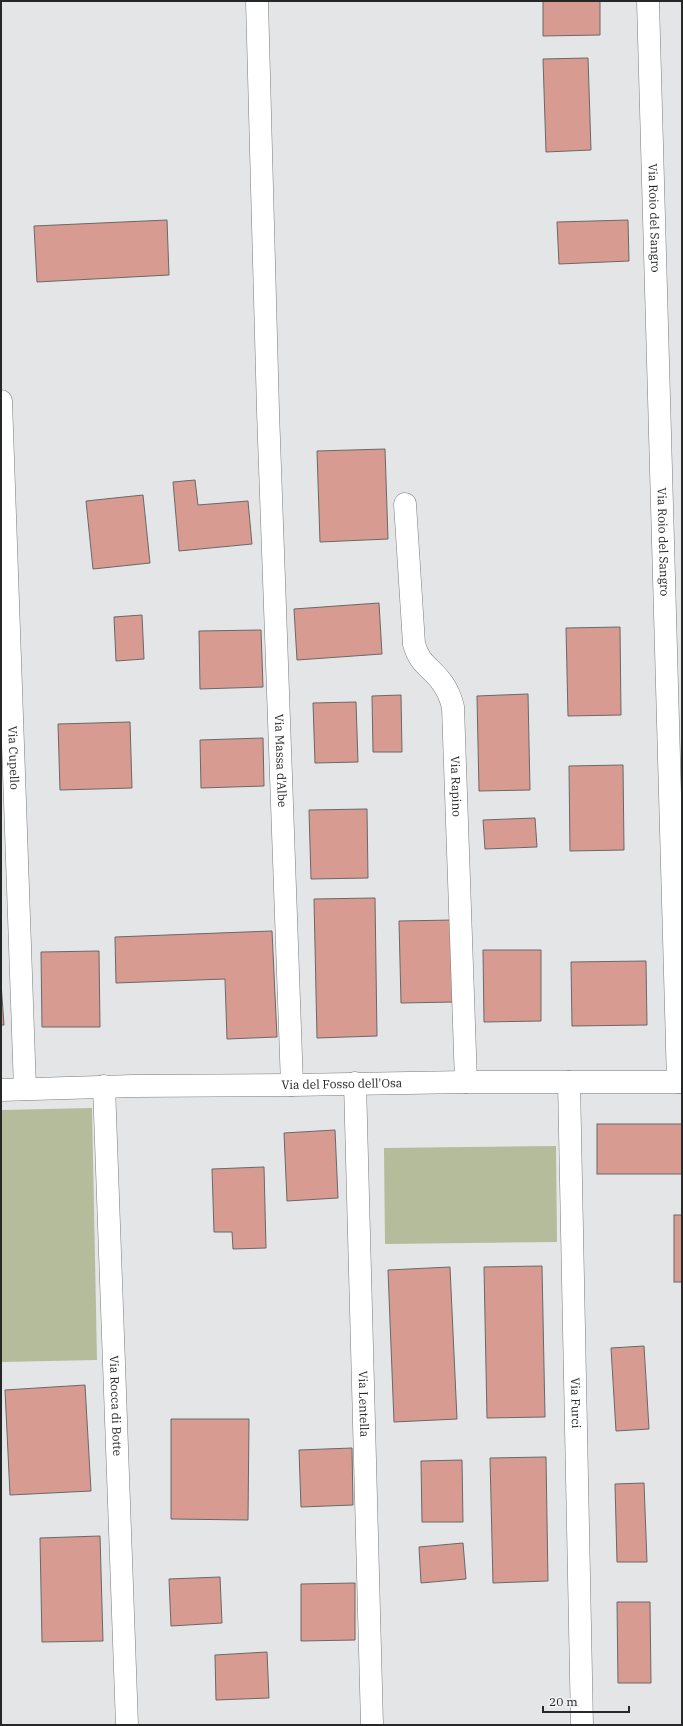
<svg xmlns="http://www.w3.org/2000/svg" width="683" height="1726" viewBox="0 0 683 1726" font-family="'IBM Plex Serif',serif">
	<style>
		.green { fill: #b4bc9c }
		.building { fill: #d79b92; stroke: #6a6868 }
		.lines { fill: none; stroke-linecap: round; stroke-linejoin: round }
		.minor-casing { stroke: #7a7b7c; stroke-width: 23 }
		.minor { stroke: #fff; stroke-width: 22 }
		.labels { text-anchor: middle; stroke-width: 3.5; stroke-linejoin: round; paint-order: stroke }
		.street-label { font-size: 12px; fill: #262727; stroke: #f1f2f4 }
	</style>
	<rect width="100%" height="100%" fill="#e4e5e6"/>
	<g class="green">
		<polygon points="92,1108 97,1360 1,1362 1,1110"/>
		<polygon points="556,1146 557,1242 385,1244 384,1148"/>
	</g>
	<g class="building">
		<polygon points="543,1 600,1 600,35 543,36"/>
		<polygon points="588,58 591,150 546,152 543,59"/>
		<polygon points="167,220 169,275 37,282 34,226"/>
		<polygon points="628,220 629,261 559,264 557,222"/>
		<polygon points="385,449 388,539 320,542 317,451"/>
		<polygon points="195,480 198,505 248,501 252,544 179,551 173,482"/>
		<polygon points="143,495 150,563 93,569 86,501"/>
		<polygon points="379,603 382,654 297,660 294,609"/>
		<polygon points="142,615 144,659 116,661 114,617"/>
		<polygon points="620,627 621,715 568,716 566,628"/>
		<polygon points="261,630 263,687 200,689 199,631"/>
		<polygon points="528,694 530,790 479,791 477,696"/>
		<polygon points="401,695 402,752 373,752 372,696"/>
		<polygon points="356,702 358,762 315,763 313,703"/>
		<polygon points="130,722 132,788 60,790 58,724"/>
		<polygon points="263,738 264,786 201,788 200,740"/>
		<polygon points="623,765 624,850 570,851 569,766"/>
		<polygon points="367,809 368,878 311,879 309,810"/>
		<polygon points="535,818 537,847 485,849 483,820"/>
		<polygon points="375,898 377,1036 317,1038 314,899"/>
		<polygon points="453,920 454,1002 401,1003 399,921"/>
		<polygon points="272,931 277,1037 227,1039 225,979 116,983 115,937"/>
		<polygon points="483,950 541,950 541,1021 484,1022"/>
		<polygon points="99,951 100,1027 42,1027 41,952"/>
		<polygon points="646,961 647,1025 572,1026 571,962"/>
		<polygon points="1,983 4,1025 1,1025"/>
		<rect x="597" y="1124" width="85" height="50"/>
		<polygon points="335,1130 338,1198 287,1201 284,1133"/>
		<polygon points="264,1167 266,1248 233,1249 232,1232 214,1232 212,1169"/>
		<rect x="674" y="1215" width="8" height="67"/>
		<polygon points="542,1266 545,1417 487,1418 484,1267"/>
		<polygon points="450,1267 457,1419 394,1422 388,1270"/>
		<polygon points="644,1346 649,1429 616,1431 611,1348"/>
		<polygon points="85,1385 91,1491 10,1495 5,1390"/>
		<polygon points="171,1419 249,1419 248,1520 171,1519"/>
		<polygon points="352,1448 353,1505 301,1507 299,1450"/>
		<polygon points="546,1457 548,1581 493,1583 490,1458"/>
		<polygon points="462,1460 463,1522 422,1522 421,1461"/>
		<polygon points="644,1483 647,1562 617,1562 615,1484"/>
		<polygon points="100,1536 103,1641 42,1642 40,1538"/>
		<polygon points="463,1543 466,1579 421,1583 419,1547"/>
		<polygon points="220,1577 222,1623 171,1626 169,1579"/>
		<polygon points="355,1583 355,1640 301,1641 301,1584"/>
		<polygon points="617,1602 650,1602 651,1683 618,1683"/>
		<polygon points="267,1652 269,1698 216,1700 215,1655"/>
	</g>
	<g class="lines">
		<g class="minor-casing">
			<g id="minor">
				<path id="s1" d="M257 1 268 411 292 1085"/>
				<path id="s2" d="M648 1 678 1082"/>
				<path id="s3" d="M1 401 25 1089"/>
				<path id="s4" d="M405 504 414 644C420 666 432 667 443 684 448 691 451 699 453 707L466 1082"/>
				<path id="s5" d="M569 1082 582 1725"/>
				<path id="s6" d="M355 1083 372 1725"/>
				<path id="s7" d="M104 1086 127 1725"/>
				<path id="s8" d="M1 1090 133 1086 292 1085 466 1082H682"/>
			</g>
		</g>
		<use href="#minor" class="minor"/>
	</g>
	<g class="labels">
		<g class="street-label">
			<text dy="4" stroke="none"><textPath href="#s2" startOffset="217">Via Roio del Sangro</textPath></text>
			<text dy="4" stroke="none"><textPath href="#s2" startOffset="541">Via Roio del Sangro</textPath></text>
			<text dy="4" stroke="none"><textPath href="#s3" startOffset="357">Via Cupello</textPath></text>
			<text dy="4" stroke="none"><textPath href="#s1" startOffset="760">Via Massa d'Albe</textPath></text>
			<text dy="4" stroke="none"><textPath href="#s4" startOffset="295">Via Rapino</textPath></text>
			<text dy="4" stroke="none"><textPath href="#s8" startOffset="341">Via del Fosso dell'Osa</textPath></text>
			<text dy="4" stroke="none"><textPath href="#s5" startOffset="321">Via Furci</textPath></text>
			<text dy="4" stroke="none"><textPath href="#s6" startOffset="321">Via Lentella</textPath></text>
			<text dy="4" stroke="none"><textPath href="#s7" startOffset="320">Via Rocca di Botte</textPath></text>
		</g>
	</g>
	<rect width="683" height="1726" fill="none" stroke="#262727" stroke-width="4"/>
	<path d="M543 1706v6h86v-6" fill="none" stroke="#262727" stroke-width="2"/>
	<text x="549" y="1706" font-size="12" fill="#262727" stroke="#f1f2f4" stroke-width="3" paint-order="stroke">20 m</text>
</svg>
